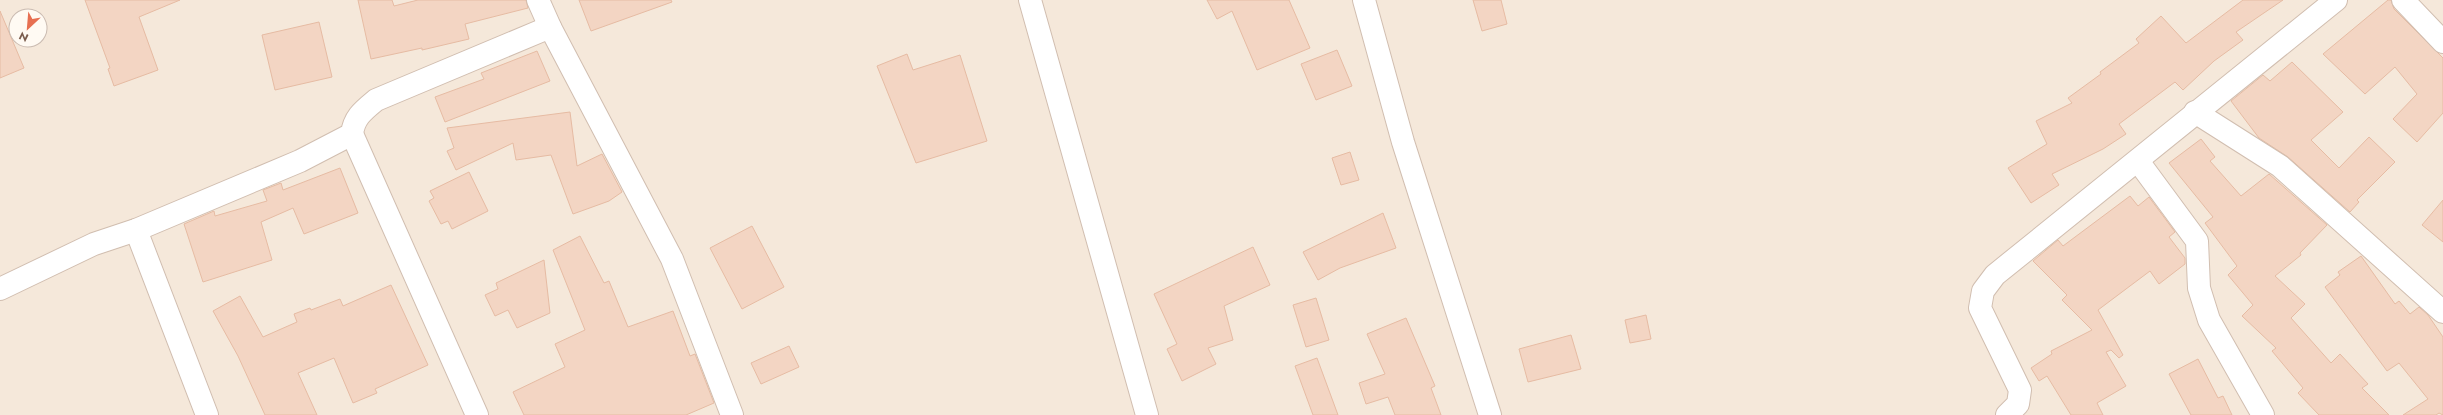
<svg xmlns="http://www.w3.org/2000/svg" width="2443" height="415" viewBox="0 0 2443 415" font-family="Jost,sans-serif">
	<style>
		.residential { fill: #f5e8da; fill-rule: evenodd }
		.building { fill: #f3d5c3; stroke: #e6bba3 }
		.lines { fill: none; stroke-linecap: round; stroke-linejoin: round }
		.minor-casing { stroke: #d1beb0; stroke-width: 24 }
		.minor { stroke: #fff; stroke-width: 22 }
	</style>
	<rect width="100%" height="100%" fill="#fdf6ec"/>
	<path class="residential" d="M0 0H2443V415H0ZM16 16H40V40H16Z"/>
	<g class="building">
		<polygon points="85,0 180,0 139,17 158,70 114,86 108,69 110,68"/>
		<polygon points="358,0 392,0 394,6 418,0 526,0 528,8 465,24 469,39 422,50 422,48 371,59"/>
		<polygon points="579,0 671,0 672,2 591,31"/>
		<polygon points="1207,0 1289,0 1310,48 1257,70 1232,11 1217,19"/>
		<polygon points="1473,0 1501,0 1507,24 1482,31"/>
		<polygon points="2243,0 2283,0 2236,32 2243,40 2214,61 2183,90 2175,82 2119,124 2126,134 2103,149 2052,174 2059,185 2031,203 2008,168 2047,144 2036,121 2072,103 2068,98 2101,74 2100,72 2139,43 2136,39 2161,16 2186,43"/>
		<polygon points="2388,0 2391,0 2394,9 2443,58 2443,113 2417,142 2393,119 2417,94 2395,67 2365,94 2323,54"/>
		<polygon points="0,11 24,68 0,78"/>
		<polygon points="319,22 332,77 275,90 262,35"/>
		<polygon points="1337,50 1352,86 1316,100 1301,64"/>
		<polygon points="537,51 550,81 445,122 435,97 484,79 481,73"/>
		<polygon points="907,54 913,70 960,55 987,141 916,163 877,66"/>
		<polygon points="2292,62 2343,112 2311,140 2339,168 2369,137 2395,162 2357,200 2359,202 2350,212 2288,157 2259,138 2231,101 2263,75 2270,81"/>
		<polygon points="570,112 577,166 602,154 622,192 609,201 573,214 551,155 516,160 513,143 456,170 447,151 454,148 447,128"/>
		<polygon points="2201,139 2215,157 2210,161 2241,196 2269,174 2327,225 2300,253 2301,255 2275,276 2305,304 2291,318 2331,363 2340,354 2368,384 2362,388 2389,415 2319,415 2298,393 2303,388 2272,351 2276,348 2242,316 2253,305 2228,275 2237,266 2205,223 2213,217 2169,163"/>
		<polygon points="1350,152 1359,180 1341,185 1332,158"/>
		<polygon points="340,168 358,213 304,234 293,208 261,222 272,260 203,282 184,224 214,211 215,216 267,201 263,190 281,183 283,190"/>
		<polygon points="469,172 488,211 452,229 448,221 441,224 429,201 434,198 430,191"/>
		<polygon points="2130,196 2138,206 2149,197 2175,232 2169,237 2185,258 2185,264 2159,284 2150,271 2098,310 2123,355 2119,358 2111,350 2106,352 2126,386 2097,403 2103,415 2071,415 2047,376 2039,381 2031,368 2052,354 2051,351 2092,330 2062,300 2067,295 2033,261 2058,240 2063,246"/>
		<polygon points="2443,200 2443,242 2422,225"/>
		<polygon points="1383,213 1396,248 1340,268 1318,280 1303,252"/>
		<polygon points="752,226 784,287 742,309 710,248"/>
		<polygon points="580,236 604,283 609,281 628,327 673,311 690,356 695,354 714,403 686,415 524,415 513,392 565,367 555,344 585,330 553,250"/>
		<polygon points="1253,247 1270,285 1224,306 1233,340 1208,348 1216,364 1182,381 1167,349 1177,344 1154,294"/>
		<polygon points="2361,256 2395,304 2399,301 2410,314 2419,307 2428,315 2443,337 2443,415 2439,413 2436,415 2403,415 2428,399 2399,363 2387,371 2325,287 2340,275 2338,272"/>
		<polygon points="544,260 550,313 517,328 508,310 495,316 485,295 498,289 496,283"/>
		<polygon points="391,285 428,365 375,389 377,393 353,403 334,358 298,373 317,415 265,415 238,356 213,311 240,296 263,337 297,322 294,314 310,308 311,310 340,299 343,306"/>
		<polygon points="1316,298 1329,340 1306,347 1293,305"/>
		<polygon points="1646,315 1651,339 1630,343 1625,320"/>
		<polygon points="1406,318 1435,386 1431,388 1441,415 1395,415 1388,397 1366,404 1359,383 1385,374 1367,334"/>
		<polygon points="1571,335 1581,369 1528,382 1519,349"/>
		<polygon points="789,346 799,367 761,384 751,363"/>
		<polygon points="1317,358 1338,415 1313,415 1295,366"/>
		<polygon points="2198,359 2218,398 2223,396 2232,415 2191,415 2169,374"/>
	</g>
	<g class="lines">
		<g class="minor-casing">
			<g id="minor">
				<polyline points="538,0 550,27 672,259 732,415"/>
				<polyline points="1030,0 1147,415"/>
				<polyline points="1364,0 1403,142 1490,415"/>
				<polyline points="2403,0 2443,42"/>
				<polyline points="2195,112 2280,166 2443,312"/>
				<polyline points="352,134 477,415"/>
				<polyline points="2138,161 2197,241 2199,288 2209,320 2263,415"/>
				<polyline points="136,230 207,415"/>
				<path d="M0 289 94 244 136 230 300 161 352 134C354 117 364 110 376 100L550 27"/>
				<polyline points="2007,415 2018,404 2020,390 1980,308 1983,291 1995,275 2336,0"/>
			</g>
		</g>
		<use href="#minor" class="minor"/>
	</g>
	<g transform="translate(28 28) rotate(206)"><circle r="19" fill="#fffaf3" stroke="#cabbb1"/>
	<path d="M0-3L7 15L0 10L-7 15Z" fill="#e76f51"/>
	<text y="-6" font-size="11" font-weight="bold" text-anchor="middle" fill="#7a5c4d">N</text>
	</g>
</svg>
